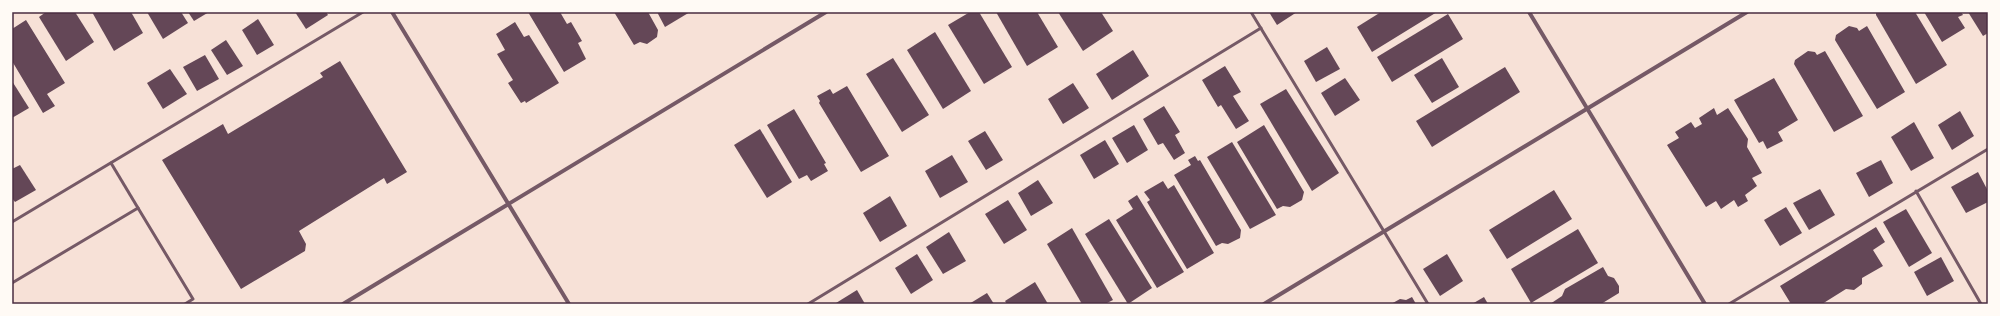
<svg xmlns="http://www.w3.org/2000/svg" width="2000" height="316" viewBox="0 0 2000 316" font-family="'IBM Plex Sans',sans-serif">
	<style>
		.building { fill: #644757 }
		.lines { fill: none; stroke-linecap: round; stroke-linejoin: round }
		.service { stroke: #755966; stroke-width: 3 }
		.minor { stroke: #755966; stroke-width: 4 }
		.neatline { fill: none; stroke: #4a2c40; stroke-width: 1.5 }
	</style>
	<rect width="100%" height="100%" fill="#f7e1d7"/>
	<g class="building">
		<polygon points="46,12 75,12 94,42 66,61 39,17"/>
		<polygon points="92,12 131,12 143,33 114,51"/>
		<polygon points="147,12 181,12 188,23 163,39"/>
		<polygon points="188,12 209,12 194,21"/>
		<polygon points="295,12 326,12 328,15 306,29"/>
		<polygon points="528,12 560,12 567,24 571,22 582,41 578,43 586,59 564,72"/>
		<polygon points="614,12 648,12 658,30 657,37 647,44 640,42 634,45"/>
		<polygon points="657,12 690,12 665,27"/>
		<polygon points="970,12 979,12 1012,67 984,84 948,25"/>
		<polygon points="996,12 1037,12 1058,47 1027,66"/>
		<polygon points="1058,12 1101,12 1113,31 1083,51"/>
		<polygon points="1269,12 1297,12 1277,25"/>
		<polygon points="1381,12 1437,12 1372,52 1357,27"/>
		<polygon points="1876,12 1915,12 1947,65 1916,84 1876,15"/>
		<polygon points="1924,12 1961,12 1963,15 1958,17 1965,28 1942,42"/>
		<polygon points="1968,12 1988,12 1988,33 1983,36"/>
		<polygon points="1448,14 1463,39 1392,82 1377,57"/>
		<polygon points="258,19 274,45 257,55 242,30"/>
		<polygon points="26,20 65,83 47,94 55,106 43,113 12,61 12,29"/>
		<polygon points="515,22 524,37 529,35 559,83 526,103 525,101 521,103 508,83 513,80 497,54 505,50 496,34"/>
		<polygon points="1849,26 1857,28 1859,31 1867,26 1905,92 1877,109 1835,40 1836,35"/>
		<polygon points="935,32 971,91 943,109 907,50"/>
		<polygon points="226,40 243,66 227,75 211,50"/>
		<polygon points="1327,47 1340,69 1316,82 1304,61"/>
		<polygon points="1133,50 1149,76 1112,100 1096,74"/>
		<polygon points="1808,51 1815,52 1817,55 1825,51 1863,116 1834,132 1794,64 1795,60"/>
		<polygon points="205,55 219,79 197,91 183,67"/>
		<polygon points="893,58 929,115 902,132 866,74"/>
		<polygon points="1442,58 1459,87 1432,103 1414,75"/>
		<polygon points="340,61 407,172 387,184 384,178 299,231 306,244 305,251 241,289 162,160 223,124 228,134 323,77 320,73"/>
		<polygon points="1225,66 1241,92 1233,96 1249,121 1236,129 1221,105 1218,107 1202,80"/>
		<polygon points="1505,67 1520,92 1432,147 1416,121"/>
		<polygon points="170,69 187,94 163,109 147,83"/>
		<polygon points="1345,78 1360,100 1335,116 1321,93"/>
		<polygon points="1774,78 1798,120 1778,132 1783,141 1767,149 1763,141 1759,143 1734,100"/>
		<polygon points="12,81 29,108 12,118"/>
		<polygon points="1073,83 1089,108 1063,124 1048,99"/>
		<polygon points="847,86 889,156 861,172 819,103 820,101 817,96 830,89 833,94"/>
		<polygon points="1286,89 1339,173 1312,191 1260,104"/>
		<polygon points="1164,106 1180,132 1175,135 1185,153 1174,160 1163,143 1158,145 1143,119"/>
		<polygon points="1714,108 1717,115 1728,108 1748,139 1747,147 1762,173 1752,178 1757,186 1745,195 1748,201 1738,207 1734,200 1721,209 1716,201 1706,207 1667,145 1679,138 1675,132 1691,122 1695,128 1702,124 1699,118"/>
		<polygon points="794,109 826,163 824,164 828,171 811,181 807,175 799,179 767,125"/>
		<polygon points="1960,111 1974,136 1952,150 1938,125"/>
		<polygon points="1914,122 1934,158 1911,171 1891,137"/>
		<polygon points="1134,125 1148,150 1127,163 1112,138"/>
		<polygon points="1264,125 1304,192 1302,200 1290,207 1283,206 1277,209 1237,142"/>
		<polygon points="760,129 792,182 767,198 734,145"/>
		<polygon points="985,131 1003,160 986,170 968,141"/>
		<polygon points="1105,140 1119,164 1094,179 1080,155"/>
		<polygon points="1232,142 1276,215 1250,229 1207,157"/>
		<polygon points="952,155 968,182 940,198 925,171"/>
		<polygon points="1195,156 1198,161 1200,160 1241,230 1240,238 1228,244 1222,243 1216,246 1174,175 1191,165 1188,160"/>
		<polygon points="1881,160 1893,183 1869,197 1856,173"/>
		<polygon points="20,165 36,190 15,202 12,198 12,169"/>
		<polygon points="1978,172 1988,191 1988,202 1966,213 1951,187"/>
		<polygon points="1038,180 1053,203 1031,216 1018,193"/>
		<polygon points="1163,181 1168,189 1174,185 1214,253 1187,269 1147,202 1150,200 1144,192"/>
		<polygon points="1820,189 1835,215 1809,230 1793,203"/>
		<polygon points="1554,190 1572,219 1507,259 1489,230"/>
		<polygon points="1137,195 1184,272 1157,288 1116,220 1133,209 1128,201"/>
		<polygon points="890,196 907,226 880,242 863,213"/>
		<polygon points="1008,200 1027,230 1004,244 985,214"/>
		<polygon points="1786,207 1802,233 1780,246 1764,220"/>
		<polygon points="1906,209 1932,253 1909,267 1883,222"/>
		<polygon points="1109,219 1152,288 1128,304 1085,234"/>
		<polygon points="1876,227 1885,242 1873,250 1883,266 1862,278 1862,284 1854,290 1846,289 1822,304 1791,304 1780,286"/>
		<polygon points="1072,228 1113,300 1105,304 1082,304 1047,244"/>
		<polygon points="1578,229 1598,263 1531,303 1511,269"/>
		<polygon points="949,232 966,261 943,274 926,247"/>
		<polygon points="917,254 933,280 911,294 895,268"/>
		<polygon points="1447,254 1463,281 1440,296 1423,269"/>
		<polygon points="1941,257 1954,281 1927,296 1914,272"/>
		<polygon points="1603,267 1608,276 1614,278 1619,286 1619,293 1601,304 1550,304 1562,296 1565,289"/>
		<polygon points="1035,282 1048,304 1007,304 1005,301"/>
		<polygon points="857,290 865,304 837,304 836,303"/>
		<polygon points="987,293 994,304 969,304"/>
		<polygon points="1412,297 1416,304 1391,304 1400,299 1406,300"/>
		<polygon points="1484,297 1488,304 1472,304"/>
	</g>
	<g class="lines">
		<g class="service">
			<polyline points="1251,12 1428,304"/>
			<polyline points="111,163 138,208"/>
			<polyline points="1916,191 1981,304"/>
			<polyline points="12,222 363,12"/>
			<polyline points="12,283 138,208 193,299 185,304"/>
			<polyline points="808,304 1261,28"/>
			<polyline points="1729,304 1988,149"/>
		</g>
		<g class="minor">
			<polyline points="392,12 569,304"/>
			<polyline points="1529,12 1705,304"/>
			<polyline points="343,304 826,12"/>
			<polyline points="1264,304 1747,12"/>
		</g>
	</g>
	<rect width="2000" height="316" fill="none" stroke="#fffaf5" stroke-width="26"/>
	<rect x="13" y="13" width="1974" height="290" class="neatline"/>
</svg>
